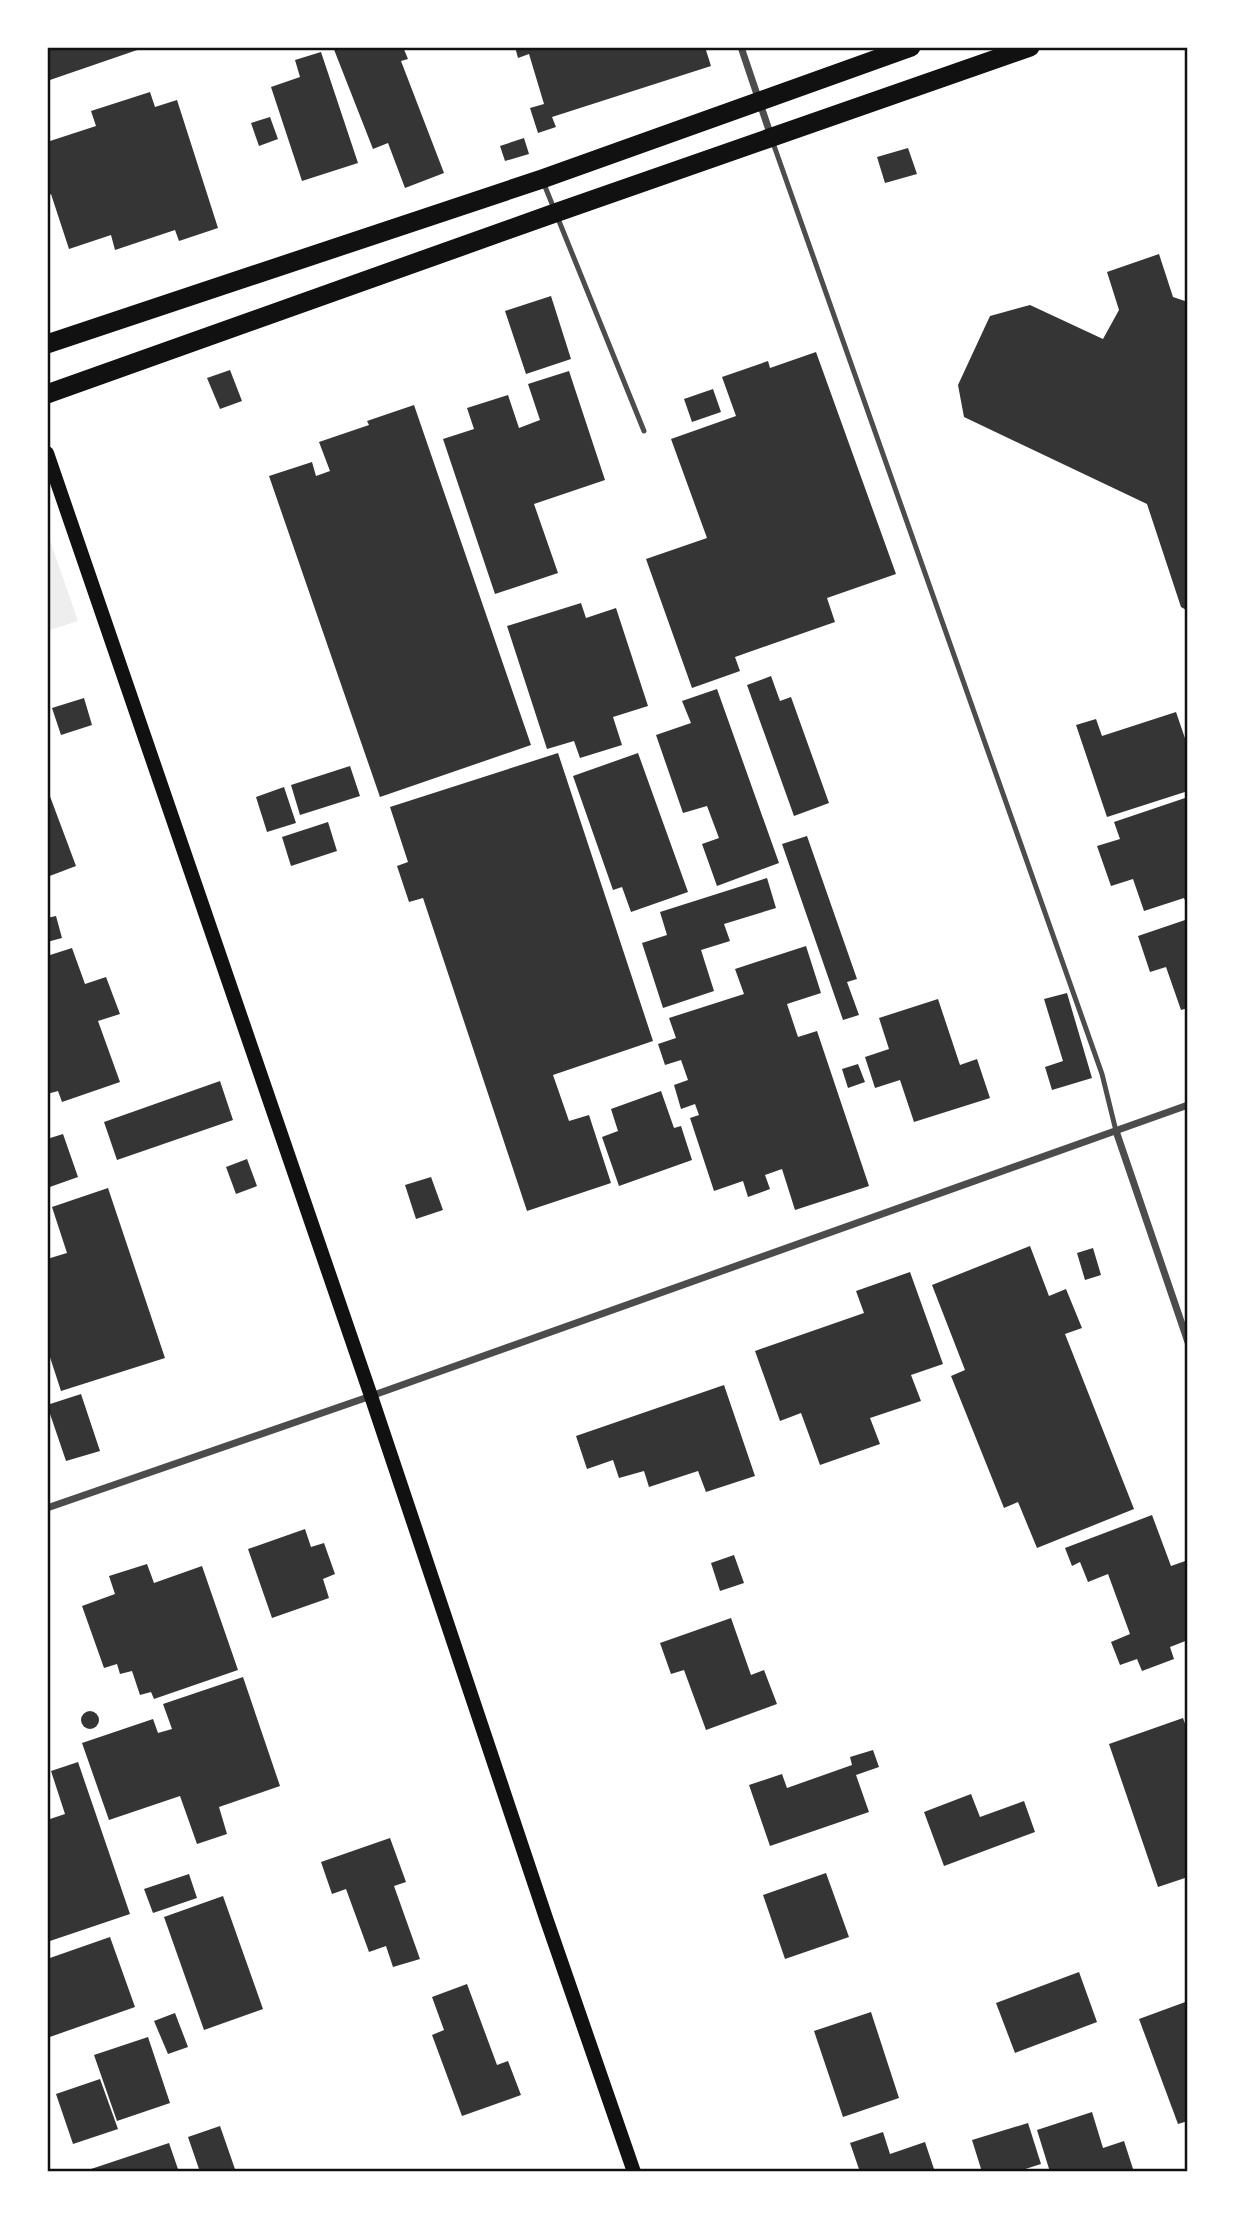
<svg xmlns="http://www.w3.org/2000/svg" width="1235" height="2219" viewBox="0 0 1235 2219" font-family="'Exo 2',sans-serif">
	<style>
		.green { fill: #eee }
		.building { fill: #353535 }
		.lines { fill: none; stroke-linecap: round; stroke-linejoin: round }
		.service { stroke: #4c4c4c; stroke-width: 5 }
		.minor { stroke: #4c4c4c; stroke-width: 7 }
		.secondary { stroke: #111; stroke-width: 14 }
		.trunk { stroke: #111; stroke-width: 19 }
		.neatline { fill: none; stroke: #111; stroke-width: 2.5 }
	</style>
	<rect width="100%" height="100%" fill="#fff"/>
	<polygon class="green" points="47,532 78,621 47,631"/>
	<g class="building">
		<polygon points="47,47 143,47 143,48 47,81"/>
		<polygon points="333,47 403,47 408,59 401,61 444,173 405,188 388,143 373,149"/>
		<polygon points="515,47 705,47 711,66 552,117 556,127 538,133 530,108 544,104 529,54 518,58"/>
		<polygon points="321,52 358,163 302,181 271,87 300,77 295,60"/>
		<polygon points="150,92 155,107 177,100 218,228 179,241 175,230 115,250 111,235 69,249 51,194 47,196 47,142 96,126 91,111"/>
		<polygon points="270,117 278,139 259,146 251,123"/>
		<polygon points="524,138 529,154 505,161 500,146"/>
		<polygon points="908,148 917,174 885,183 877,157"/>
		<polygon points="1159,254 1173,297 1188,302 1188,611 1181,607 1147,504 964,417 958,385 990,316 1030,305 1103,339 1119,310 1107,272"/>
		<polygon points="551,296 571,359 526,374 505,311"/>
		<polygon points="816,352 896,574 827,598 835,622 735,657 740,671 692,688 646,559 707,538 671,439 736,416 722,377 768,361 770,368"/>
		<polygon points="230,370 242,401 220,409 207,378"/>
		<polygon points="569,371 605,480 534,504 558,573 495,594 443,439 474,429 467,408 508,395 519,428 540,420 528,384"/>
		<polygon points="713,389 721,412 692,422 684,399"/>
		<polygon points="414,405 531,745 380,797 269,476 312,462 316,476 330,471 319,442 369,425 367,421"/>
		<polygon points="581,603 586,618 616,608 648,706 613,717 622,745 580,758 574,741 547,749 507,626"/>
		<polygon points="771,676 780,701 791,697 829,803 794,816 747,685"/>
		<polygon points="717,689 779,863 717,886 702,844 719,838 707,806 683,813 656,735 691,723 682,701"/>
		<polygon points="84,698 92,725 61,735 52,708"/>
		<polygon points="1176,712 1188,747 1188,791 1107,817 1076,725 1096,719 1102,736"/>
		<polygon points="558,753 653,1041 553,1075 569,1121 589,1115 611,1183 527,1211 423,898 409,902 397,866 408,862 390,807"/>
		<polygon points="638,753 688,892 631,912 622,887 613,890 573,776"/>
		<polygon points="350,766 360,796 300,815 291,785"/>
		<polygon points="284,787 296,823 267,832 256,797"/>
		<polygon points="48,791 76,866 47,877 47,792"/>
		<polygon points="1188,797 1188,908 1184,898 1144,911 1133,879 1111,886 1097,846 1120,839 1114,822"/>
		<polygon points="328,822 337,851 291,866 282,837"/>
		<polygon points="807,836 857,979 847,982 859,1015 843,1020 782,844"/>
		<polygon points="767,878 776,908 724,924 730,941 701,950 714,991 663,1008 642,943 667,935 660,912"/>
		<polygon points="56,916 62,938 47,942 47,918"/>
		<polygon points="1188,919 1188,1008 1181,1010 1166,967 1150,972 1138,936"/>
		<polygon points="806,946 821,993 787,1004 798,1037 817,1031 869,1186 795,1210 782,1169 765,1175 770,1189 748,1197 743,1181 714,1191 690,1118 699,1115 695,1104 681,1109 674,1085 688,1080 681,1060 665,1065 658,1044 676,1038 669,1018 744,994 735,969"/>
		<polygon points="72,948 85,984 106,977 120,1014 98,1021 120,1082 62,1102 58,1091 47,1094 47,956"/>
		<polygon points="1067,993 1092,1078 1052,1090 1045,1067 1063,1061 1044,999"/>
		<polygon points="938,999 960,1065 977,1059 990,1098 914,1122 900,1080 875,1088 865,1057 889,1049 879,1018"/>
		<polygon points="858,1064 865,1082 848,1088 842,1069"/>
		<polygon points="220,1081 233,1120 117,1160 104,1122"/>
		<polygon points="661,1091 674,1128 681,1126 692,1160 619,1186 602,1137 618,1131 611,1109"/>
		<polygon points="63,1134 78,1177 47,1188 47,1139"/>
		<polygon points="247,1159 257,1186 236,1194 226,1167"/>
		<polygon points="431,1177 443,1210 416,1219 405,1185"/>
		<polygon points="108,1188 165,1358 61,1391 47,1348 47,1259 67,1253 52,1207"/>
		<polygon points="1030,1246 1049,1296 1066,1289 1082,1328 1065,1334 1134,1509 1037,1548 1018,1502 1004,1508 951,1376 965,1370 932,1285"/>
		<polygon points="1093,1248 1101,1275 1085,1280 1077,1253"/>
		<polygon points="910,1272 943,1364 911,1375 921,1401 870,1418 880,1444 820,1465 801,1413 780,1421 755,1351 864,1313 856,1291"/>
		<polygon points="724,1385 755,1476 706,1492 698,1471 649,1487 644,1471 619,1478 613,1460 587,1469 576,1436"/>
		<polygon points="81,1394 100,1451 66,1461 47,1405"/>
		<polygon points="1152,1515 1171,1566 1188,1560 1188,1640 1170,1647 1174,1659 1142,1671 1137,1659 1120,1665 1111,1642 1130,1634 1108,1574 1088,1582 1080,1562 1072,1566 1065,1548"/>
		<polygon points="305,1529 311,1547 324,1543 335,1574 323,1579 329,1598 272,1618 248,1549"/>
		<polygon points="734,1555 744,1583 720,1591 711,1563"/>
		<polygon points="147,1564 154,1583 202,1566 238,1670 154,1699 151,1692 140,1695 132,1671 120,1674 117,1664 104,1668 82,1606 115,1594 109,1576"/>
		<polygon points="731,1618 751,1675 764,1670 777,1704 706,1730 684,1670 671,1674 660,1643"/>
		<polygon points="243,1677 280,1786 219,1807 227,1834 197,1844 180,1796 109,1820 82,1743 153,1719 158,1733 172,1729 163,1704"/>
		<circle cx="90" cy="1720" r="9"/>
		<polygon points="1183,1718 1188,1732 1188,1877 1158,1887 1109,1744"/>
		<polygon points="873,1750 879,1767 856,1775 869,1812 770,1846 749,1785 782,1774 787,1788 852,1765 850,1757"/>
		<polygon points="78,1762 130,1914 47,1942 47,1820 65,1814 51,1771"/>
		<polygon points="971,1794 980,1817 1024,1801 1035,1832 944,1866 924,1812"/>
		<polygon points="390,1838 406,1882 394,1886 420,1959 393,1967 386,1946 369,1952 346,1889 332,1894 321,1862"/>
		<polygon points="826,1873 849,1937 785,1959 763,1895"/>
		<polygon points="189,1874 197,1898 153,1913 144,1889"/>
		<polygon points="223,1896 263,2009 204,2030 164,1917"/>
		<polygon points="110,1937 135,2007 47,2038 47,1959"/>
		<polygon points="1079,1972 1097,2022 1015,2053 996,2003"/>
		<polygon points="467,1984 497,2065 508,2061 521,2095 462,2116 432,2035 444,2030 432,1997"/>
		<polygon points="1188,2001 1188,2121 1178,2124 1139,2019"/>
		<polygon points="871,2012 899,2098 843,2117 814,2031"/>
		<polygon points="175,2013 188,2047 168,2054 154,2021"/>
		<polygon points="148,2037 170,2103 117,2121 94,2055"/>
		<polygon points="100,2079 118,2129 73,2144 56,2094"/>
		<polygon points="1092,2112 1103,2148 1124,2141 1134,2172 1050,2172 1037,2130"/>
		<polygon points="1028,2123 1041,2164 1016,2172 982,2172 972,2140"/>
		<polygon points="220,2126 236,2172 200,2172 188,2137"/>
		<polygon points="883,2132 890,2154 925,2142 935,2172 860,2172 850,2143"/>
		<polygon points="169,2143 179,2172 85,2172 85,2171"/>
	</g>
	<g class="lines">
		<g class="service">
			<polyline points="772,140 1102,1074 1116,1131"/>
			<polyline points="544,184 644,431"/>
		</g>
		<g class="minor">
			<polyline points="741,47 771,136"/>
			<polyline points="1116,1131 1188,1342"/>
			<polyline points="47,1508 371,1396 1188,1105"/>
		</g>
		<polyline class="secondary" points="47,453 371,1396 546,1918 634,2172"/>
		<g class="trunk">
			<polyline points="47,344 542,179 911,47"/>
			<polyline points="47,394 555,213 1030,47"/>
		</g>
	</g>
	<rect width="1235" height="2219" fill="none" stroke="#ffffff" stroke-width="98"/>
	<rect x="49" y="49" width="1137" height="2121" class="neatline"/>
</svg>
